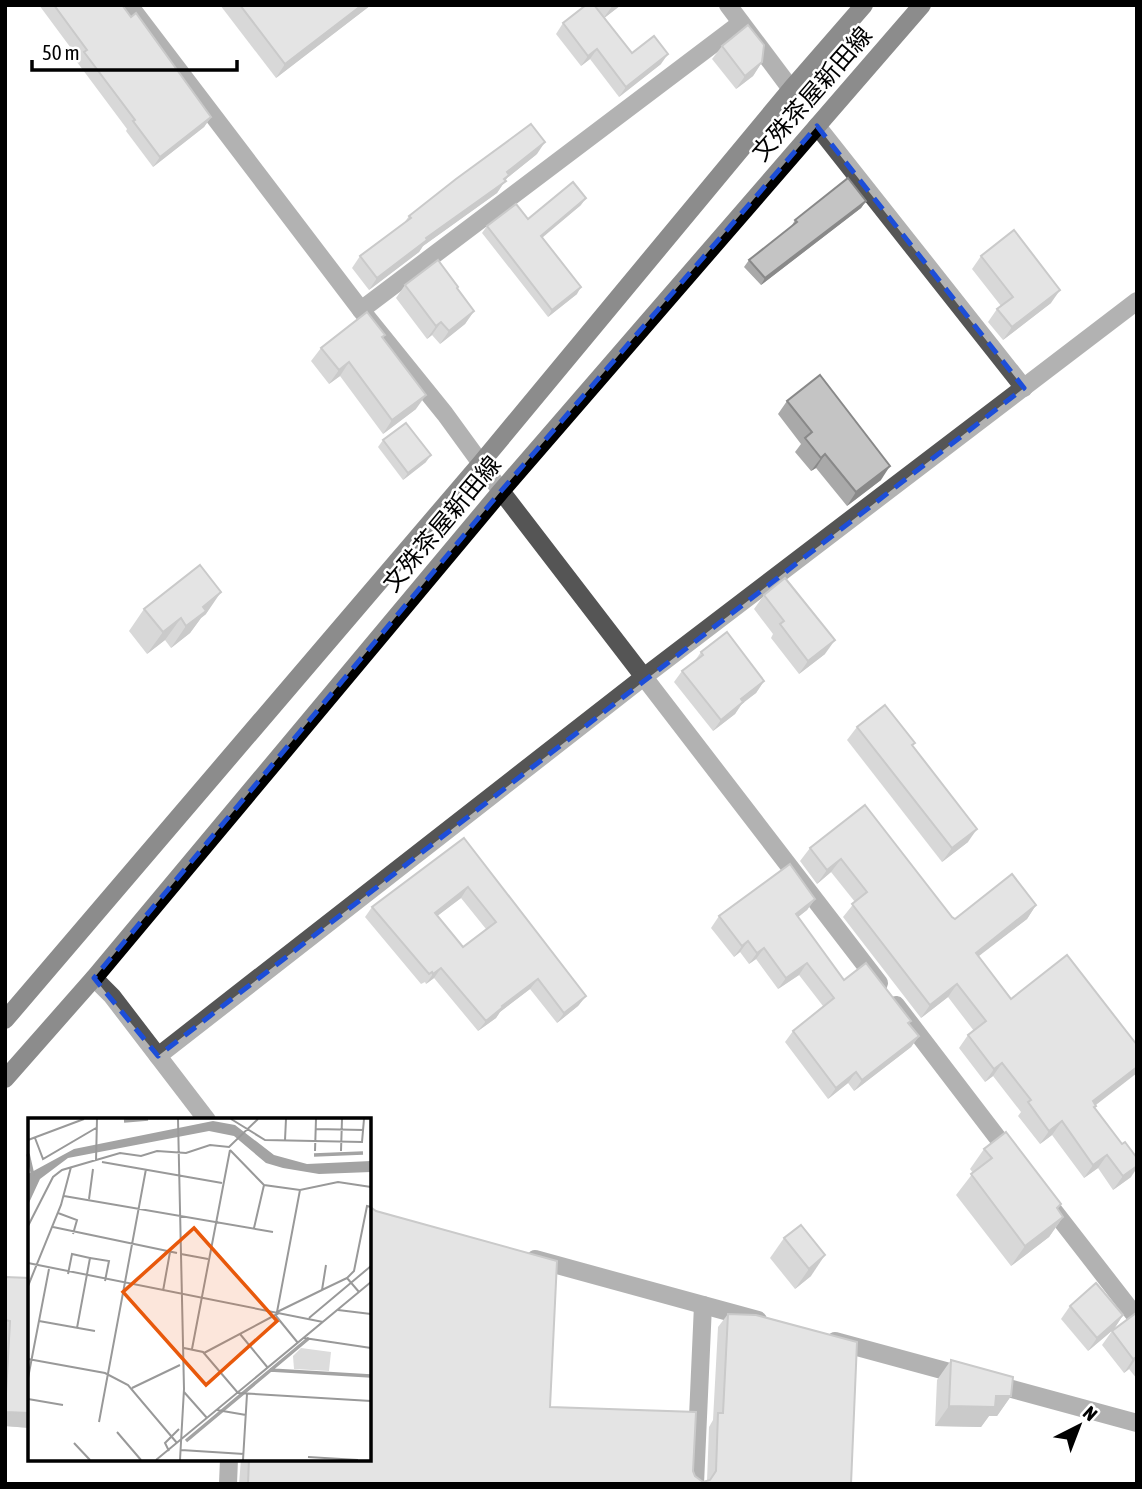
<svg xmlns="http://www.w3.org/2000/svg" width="1142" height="1489" viewBox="0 0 1142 1489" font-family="'Asap Condensed','Noto Sans JP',sans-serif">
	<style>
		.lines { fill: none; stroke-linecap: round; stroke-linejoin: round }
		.minor { stroke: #555; stroke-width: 18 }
		.major { stroke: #000; stroke-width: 18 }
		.wall { fill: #a9a9a9; fill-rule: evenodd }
		.shaded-wall { fill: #898989 }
		.building { fill: #c4c4c4; stroke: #898989; stroke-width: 2; fill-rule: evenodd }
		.marked { fill: none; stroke: #1d4ed8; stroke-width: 5; stroke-dasharray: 14 9; stroke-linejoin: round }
		.labels { text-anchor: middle; stroke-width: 5; stroke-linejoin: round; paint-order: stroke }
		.street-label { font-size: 24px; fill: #000; stroke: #fff }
		.inset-river { fill: none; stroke: #a3a3a3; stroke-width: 3.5 }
		.inset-road { fill: none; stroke: #999; stroke-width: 2 }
		.view { fill: #e8590c; fill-opacity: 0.15; stroke: #e8590c; stroke-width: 3.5 }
		.inset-edge { fill: none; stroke: #000; stroke-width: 3.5 }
	</style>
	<rect width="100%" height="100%" fill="#fff"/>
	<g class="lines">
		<g class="minor">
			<polyline points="129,5 361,310 445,414 501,491 879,983"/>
			<polyline points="728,5 791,89"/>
			<polyline points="817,126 1024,388"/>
			<polyline points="361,310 741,23"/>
			<polyline points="94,978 112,996 207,1120"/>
			<polyline points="896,1005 1013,1158"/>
			<polyline points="158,1056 645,676 1137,301"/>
			<polyline points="1047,1202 1137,1318"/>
			<polyline points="535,1259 758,1320"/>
			<polyline points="835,1341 1137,1423"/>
			<polyline points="228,1484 229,1459"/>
			<polyline points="695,1484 703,1305"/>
		</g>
		<g class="major">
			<polyline points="5,1020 480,464 791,89 864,5"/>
			<polyline points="5,1079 94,978 501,491 922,5"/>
		</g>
	</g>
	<g class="wall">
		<polygon points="39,5 122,5 211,117 204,127 153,167 126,131 127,129 77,62 79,59"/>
		<polygon points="220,5 371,5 276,78"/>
		<polygon points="586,5 621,5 604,18 632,53 661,64 619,97 590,59 581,66 556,34 563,23"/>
		<polygon points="722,46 762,62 753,76 736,89 712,59"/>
		<polygon points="537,154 507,178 497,193 423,246 419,252 369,290 352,268 360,256 404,223 409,216"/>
		<polygon points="866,201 861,208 761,285 744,267 749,260 791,227 795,220"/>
		<polygon points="581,205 542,237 577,294 548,317 482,233 487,226 528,219"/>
		<polygon points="981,256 1051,303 1003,340 988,322 997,309 1001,306 972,269"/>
		<polygon points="405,285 457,289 474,311 465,324 440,344 432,335 427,339 396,298"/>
		<polygon points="383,337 416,409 383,434 340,376 329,384 311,361 321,348"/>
		<polygon points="787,401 881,480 847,506 816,468 811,471 795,452 801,444 778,414"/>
		<polygon points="383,440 426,462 403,480 378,447"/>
		<polygon points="764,595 825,654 799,674 771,638 773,634 754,609"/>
		<polygon points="144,609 206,614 201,618 190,633 171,648 165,640 147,654 129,631"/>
		<polygon points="701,652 764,681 756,693 743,702 735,714 713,731 674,682 682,671 694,662"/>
		<polygon points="857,727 968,842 942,862 847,740"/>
		<polygon points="865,805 952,917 955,919 1036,905 1027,919 978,956 1096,1105 1095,1108 1131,1177 1113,1190 1098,1168 1084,1178 1052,1135 1040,1144 1018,1116 1021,1112 993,1076 985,1082 959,1048 968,1035 974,1031 948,997 921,1018 843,917 855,902 831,872 817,884 800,861 810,848"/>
		<path d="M464 838 586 996 578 1006 557 1023 530 989 500 1012 496 1018 478 1031 434 978 426 984 425 982 421 984 365 917 372 907ZM461 898 486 929 463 947 437 916Z"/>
		<polygon points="815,899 807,910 798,917 844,980 911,1021 909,1023 919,1036 911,1047 854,1091 848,1083 828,1099 785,1042 793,1031 823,1006 799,975 778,989 756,959 749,964 740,952 734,957 711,928 719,916"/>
		<polygon points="984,1149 1058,1209 1063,1217 1049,1237 1011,1266 956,1195 973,1173 970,1169"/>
		<polygon points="801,1225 811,1276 795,1289 770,1258 784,1238"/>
		<polygon points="5,1277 30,1428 5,1426"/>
		<polygon points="1070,1306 1123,1315 1114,1329 1088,1351 1061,1319"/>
		<polygon points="1137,1313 1137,1379 1129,1369 1124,1373 1102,1345 1112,1331"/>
		<polygon points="728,1314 851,1484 239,1484 241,1459 369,1459 550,1407 693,1471 695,1476 703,1482 707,1481 709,1427 713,1420 718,1327"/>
		<polygon points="951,1360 1011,1396 997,1416 989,1416 981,1427 935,1426 937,1380"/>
	</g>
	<g class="shaded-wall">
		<polygon points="362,5 371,5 276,78 285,64"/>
		<polygon points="613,5 621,5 603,19"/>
		<polygon points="597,49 590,59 581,66 588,56"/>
		<polygon points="668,54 661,64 619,97 626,87"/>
		<polygon points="762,62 753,76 736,89 745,76"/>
		<polygon points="211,117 204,127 153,167 160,157"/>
		<polygon points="545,142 537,154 507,178 497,193 423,246 419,252 369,290 377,278"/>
		<polygon points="586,198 581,205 536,243 541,236"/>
		<polygon points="866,201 861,208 761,285 765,278"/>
		<polygon points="581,287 577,294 548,317 552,310"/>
		<polygon points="1060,290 1051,303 1003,340 1012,327"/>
		<polygon points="474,311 465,324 440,344 449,331"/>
		<polygon points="441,322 432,335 427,339 436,326"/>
		<polygon points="349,362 340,376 329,384 339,370"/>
		<polygon points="426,395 416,409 383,434 392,420"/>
		<polygon points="825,454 816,468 811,471 821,458"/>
		<polygon points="431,455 426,462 403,480 408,473"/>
		<polygon points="890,466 881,480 847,506 856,492"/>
		<polygon points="221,592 206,614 201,618 190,633 171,648 186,626 203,607"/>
		<polygon points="181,618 165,640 147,654 163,632"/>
		<polygon points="835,640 825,654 799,674 808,661"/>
		<polygon points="764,681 756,693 733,711 741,699"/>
		<polygon points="743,702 735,714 713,731 721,720"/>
		<polygon points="977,829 968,842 942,862 952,848"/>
		<polygon points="841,859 831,872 817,884 827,870"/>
		<polygon points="468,887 461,898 428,923 435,913"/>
		<polygon points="815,899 807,910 788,925 796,914"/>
		<polygon points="1036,905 1027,919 966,966 976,953"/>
		<polygon points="748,941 740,952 734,957 742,946"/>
		<polygon points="764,948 756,959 749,964 757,953"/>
		<polygon points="807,963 799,975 778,989 786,978"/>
		<polygon points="441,968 434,978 426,984 433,974"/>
		<polygon points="538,979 530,989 500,1012 496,1018 478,1031 486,1021 502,1006"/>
		<polygon points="957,984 948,997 921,1018 930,1005"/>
		<polygon points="586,996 578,1006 557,1023 564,1013"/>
		<polygon points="919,1036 911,1047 854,1091 862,1080"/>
		<polygon points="1002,1063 993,1076 985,1082 994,1069"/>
		<polygon points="1137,1067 1137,1073 1083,1115 1093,1101"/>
		<polygon points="856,1072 848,1083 828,1099 836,1088"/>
		<polygon points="1062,1121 1052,1135 1040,1144 1049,1131"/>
		<polygon points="1107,1155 1098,1168 1084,1178 1093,1165"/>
		<polygon points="1137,1166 1137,1168 1131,1177 1113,1190 1123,1176"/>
		<polygon points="1063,1217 1049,1237 1011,1266 1025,1246"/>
		<polygon points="825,1255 811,1276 795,1289 809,1269"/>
		<polygon points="1123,1315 1114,1329 1088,1351 1097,1338"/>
		<polygon points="1137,1357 1129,1369 1124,1373 1133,1359"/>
		<polygon points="996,1396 1011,1396 997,1416 989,1416 981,1427 935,1426 949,1406"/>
		<polygon points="5,1412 30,1413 30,1428 5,1426"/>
	</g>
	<g class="building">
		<polygon points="54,5 122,5 131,17 136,13 211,117 160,157 133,121 135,120 84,52 87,50"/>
		<polygon points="240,5 362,5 285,64"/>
		<polygon points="586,5 594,5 632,53 654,36 668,54 626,87 597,49 588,56 563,23"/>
		<polygon points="748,25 764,45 762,62 745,76 722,46"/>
		<polygon points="531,124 545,142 507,172 509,175 504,179 506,181 426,238 427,240 377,278 360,256 411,218 409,216 456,179"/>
		<polygon points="848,178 866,201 765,278 749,260 797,222 795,220"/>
		<polygon points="573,182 586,198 541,236 581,287 552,310 487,226 516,204 528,219"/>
		<polygon points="1014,230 1060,290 1012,327 997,309 1013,297 981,256"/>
		<polygon points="438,260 458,287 457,288 474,311 449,331 441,322 436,326 405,285"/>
		<polygon points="367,312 385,335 382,337 426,395 392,420 349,362 339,370 321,348"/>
		<polygon points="820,375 890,466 856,492 825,454 821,458 805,438 812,432 787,401"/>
		<polygon points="406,423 431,455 408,473 383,440"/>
		<polygon points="200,565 221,592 203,607 206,611 186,626 181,618 163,632 144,609"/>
		<polygon points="785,578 835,640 808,661 780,624 784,621 764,595"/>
		<polygon points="727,632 764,681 741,699 743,702 721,720 682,671 703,655 701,652"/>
		<polygon points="885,705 915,743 912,745 977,829 952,848 857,727"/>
		<polygon points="865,805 952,917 955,919 1012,874 1036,905 976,953 1011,999 1067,955 1137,1045 1137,1067 1093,1101 1096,1106 1094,1107 1122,1144 1125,1142 1137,1158 1137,1166 1123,1176 1107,1155 1093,1165 1062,1121 1049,1131 1028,1102 1031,1100 1002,1063 994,1069 968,1035 986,1021 957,984 930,1005 852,904 867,892 841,859 827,870 810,848"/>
		<path d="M464 838 586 996 564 1013 538 979 502 1006 503 1007 486 1021 441 968 433 974 432 972 429 974 372 907ZM468 887 496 922 463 947 435 913Z"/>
		<polygon points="790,864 815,899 796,914 844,980 866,963 911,1021 908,1023 919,1036 862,1080 856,1072 836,1088 793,1031 834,998 807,963 786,978 764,948 757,953 748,941 742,946 719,916"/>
		<polygon points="1006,1132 1061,1204 1057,1208 1063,1217 1025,1246 971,1174 992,1158 984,1149"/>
		<polygon points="369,1206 376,1211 557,1261 550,1407 696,1412 693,1471 695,1476 703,1482 710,1480 716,1471 718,1413 723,1413 728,1314 756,1315 857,1342 851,1484 248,1484 249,1459 369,1459"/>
		<polygon points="801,1225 825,1255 809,1269 784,1238"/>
		<polygon points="5,1277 30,1278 30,1413 5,1412 10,1321 5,1320"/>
		<polygon points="1096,1283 1123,1315 1097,1338 1070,1306"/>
		<polygon points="1136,1313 1137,1357 1133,1359 1112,1331"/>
		<polygon points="951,1360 1013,1377 1011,1396 996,1396 995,1407 949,1406"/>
	</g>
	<path d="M0 0H1142V1489H0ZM817 126 1024 388 158 1056 94 978 501 491Z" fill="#fff" fill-opacity=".55" fill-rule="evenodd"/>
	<path class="marked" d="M817 126 1024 388 158 1056 94 978 501 491Z"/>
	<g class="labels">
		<g class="street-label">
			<text transform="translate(812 94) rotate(-49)" y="8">文殊茶屋新田線</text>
			<text transform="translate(442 524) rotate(-50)" y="8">文殊茶屋新田線</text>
		</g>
	</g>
	<g transform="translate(28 1118)">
		<rect width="343" height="343" fill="#fff"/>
		<path d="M273 230 303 234 301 253 266 251 265 238Z" fill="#dcdcdc"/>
		<path d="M185 3 207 7 246 37 279 46 343 43V54L291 56 255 50 238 45 206 18 181 13 40 40 12 61 0 87V56L46 31Z" fill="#a3a3a3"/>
		<path class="inset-river" d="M96 3 120 1M0 36 5 58M286 37 335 35M242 252 343 258M158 323 281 220"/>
		<path class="inset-road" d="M150 1 156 271 152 342M203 1 237 22 334 24 336 1M287 11 336 12M7 20 15 41 68 10M0 22 56 1M257 22 258 1M202 32 236 67 272 72 310 64 343 69M287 33 288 1M313 33 314 1M68 43 69 1M74 44 194 65M36 78 245 114M61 81 65 51M30 95 49 102 45 116M0 108 25 59 34 52 92 35 113 38 129 33 158 35 182 27 201 29 230 1M25 109 149 135M226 110 236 67M153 136 180 141M62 140 81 143 77 163M0 145 295 204M298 147 294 172 319 160M40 156 44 136 62 140 49 210M0 168 33 87 43 49M135 173 142 134M331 174 319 160 326 153 339 88 343 89M310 192 343 196M249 194 272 72M249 194 294 172M248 198 270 225M281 200 343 148M11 203 67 213M212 216 240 250M276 220 343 230M156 230 175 234 210 275 343 283M164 231 202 32M176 235 251 195M0 241 77 255 100 267 149 325M0 260 21 151M104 270 152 247M156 274 179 300M0 281 35 287M189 292 218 297M71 304 118 51M89 314 113 342M46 325 62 342M153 332 216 336M141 333 137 325 151 311M280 339 330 342M128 342 343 164M215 342 219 276"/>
		<path class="view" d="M166 110 249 203 178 267 95 174Z"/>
		<rect width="343" height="343" class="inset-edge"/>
	</g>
	<rect width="1142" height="1489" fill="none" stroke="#000000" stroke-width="14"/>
	<g transform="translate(1079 1426) rotate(42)" stroke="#ffffff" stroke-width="5" paint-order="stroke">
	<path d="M0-5L12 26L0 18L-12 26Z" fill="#000000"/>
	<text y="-10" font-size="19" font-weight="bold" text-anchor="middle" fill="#000000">N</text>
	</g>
	<path d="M32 60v10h205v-10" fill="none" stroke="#000000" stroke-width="3.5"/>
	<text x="42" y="60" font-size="21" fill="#000000" stroke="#ffffff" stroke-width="5" paint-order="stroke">50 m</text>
</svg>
